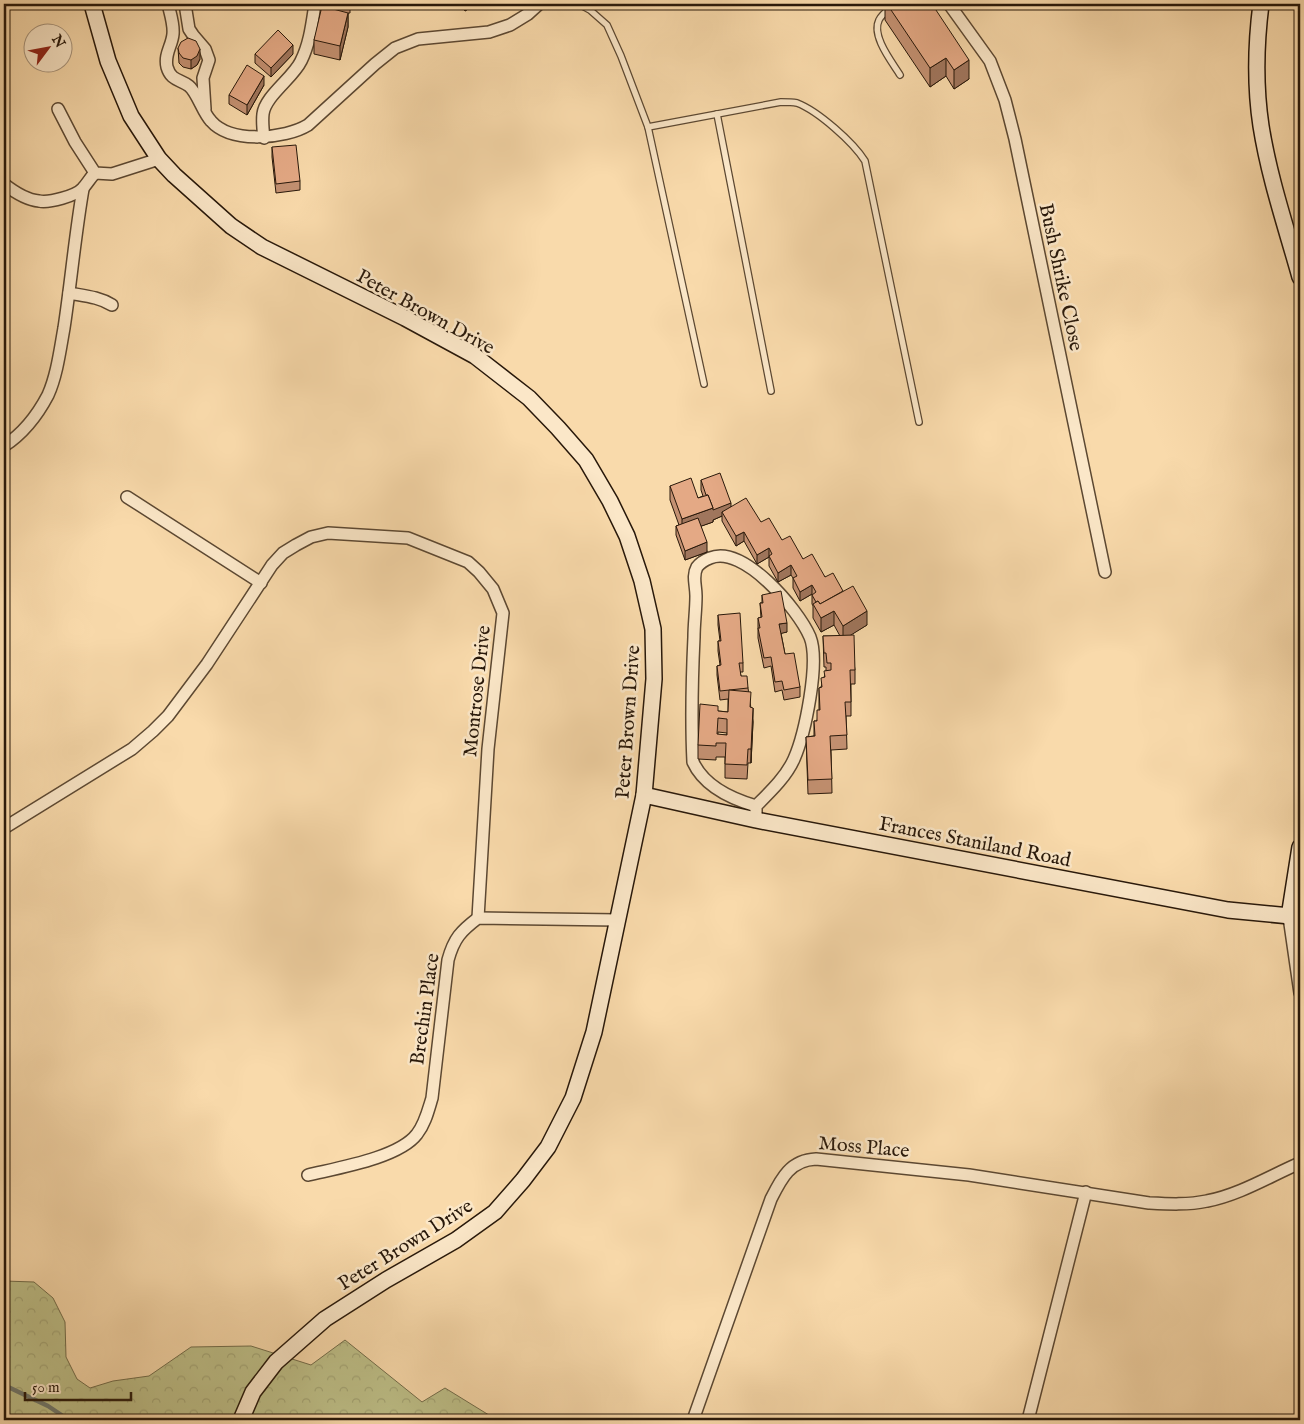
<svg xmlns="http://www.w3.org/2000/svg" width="1304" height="1424" viewBox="0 0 1304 1424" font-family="'IM FELL English',serif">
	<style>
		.forest { fill: url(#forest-crowns); stroke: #736c4a }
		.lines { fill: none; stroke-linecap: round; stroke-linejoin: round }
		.stream { stroke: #70796e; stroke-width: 4.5 }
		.lane-casing { stroke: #5c4832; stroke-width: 8 }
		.street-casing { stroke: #5c4832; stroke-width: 14 }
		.secondary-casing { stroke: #28180a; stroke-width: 18 }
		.lane { stroke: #fbe7c8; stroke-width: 5.5 }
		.street { stroke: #fbe7c8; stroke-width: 11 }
		.secondary { stroke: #fbe7c8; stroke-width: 15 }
		.wall { fill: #c49172; stroke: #28180a; fill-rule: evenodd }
		.shaded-wall { fill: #a0765d; stroke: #28180a }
		.building { fill: #e4a985; stroke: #28180a; fill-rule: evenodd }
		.labels { text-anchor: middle; stroke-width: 5; stroke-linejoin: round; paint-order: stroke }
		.street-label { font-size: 20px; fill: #28180a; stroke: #fbe7c8 }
	</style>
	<defs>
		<pattern id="forest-crowns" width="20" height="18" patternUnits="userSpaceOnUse" patternTransform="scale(1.25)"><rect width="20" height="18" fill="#bec089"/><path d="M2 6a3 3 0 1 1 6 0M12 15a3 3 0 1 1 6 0" fill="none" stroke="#a3a475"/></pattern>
	</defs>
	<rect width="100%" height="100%" fill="#f9daab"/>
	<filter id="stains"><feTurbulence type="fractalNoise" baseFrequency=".004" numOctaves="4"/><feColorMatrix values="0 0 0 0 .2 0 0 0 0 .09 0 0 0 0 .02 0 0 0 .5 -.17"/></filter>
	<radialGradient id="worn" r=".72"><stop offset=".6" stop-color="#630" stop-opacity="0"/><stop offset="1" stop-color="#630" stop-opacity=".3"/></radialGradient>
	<polygon class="forest" points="4,1281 34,1282 53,1298 65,1322 66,1357 77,1379 90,1388 113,1381 149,1376 191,1347 251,1346 311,1365 345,1340 422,1402 445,1388 497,1420 4,1420"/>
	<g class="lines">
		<polyline class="stream" points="4,1385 48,1406 69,1420"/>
		<g class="lane-casing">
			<g id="lane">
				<polyline points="579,4 590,10 607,25 621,56 648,127 704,384"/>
				<path d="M896 4C891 8 882 13 879 20 871 36 892 62 900 75"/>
				<polyline points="717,114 771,391"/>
				<path d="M648 127 781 102C786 102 792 102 797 103 818 111 853 142 865 161L919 422"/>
			</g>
		</g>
		<g class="street-casing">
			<g id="street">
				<path d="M168 4C170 13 174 24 173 34 172 46 164 54 167 67 171 81 180 79 189 86 197 92 203 113 211 121 231 144 285 139 308 125L375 64 395 48 418 39 489 32 510 25 528 14 539 4"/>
				<polyline points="185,4 189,29 193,35 205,49 209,60 203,78 205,109"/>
				<polyline points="949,4 990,61 1005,100 1015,139 1105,572"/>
				<polyline points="58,109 75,142 95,173 112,174 159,159"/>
				<path d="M264 138C263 130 262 122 263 114 265 96 293 78 301 61 310 43 312 23 315 4"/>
				<path d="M4 184C13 191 27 200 39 201 49 203 76 196 83 188 87 184 90 178 95 173"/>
				<path d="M69 293C85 296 99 297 112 305"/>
				<path d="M4 446C24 433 37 416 48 395 57 375 60 350 64 328 71 282 75 235 83 189"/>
				<polyline points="127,497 261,583"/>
				<path d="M756 820V806C770 792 786 777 794 759 805 734 820 662 810 637 798 609 743 544 710 558 705 560 700 563 697 567 692 576 696 585 696 596 696 610 694 624 694 637 692 679 691 721 693 762 704 786 732 799 756 806"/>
				<polyline points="4,828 132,749 153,731 168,716 207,664 272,565 283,553 296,545 311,537 328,533 408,538 468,562 479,572 493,589 503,613 488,749 478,918"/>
				<polyline points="1289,917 1300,993"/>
				<path d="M308 1175C337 1168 399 1158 417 1134 425 1124 428 1111 432 1098L448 960C454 938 461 931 478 918L618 920"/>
				<path d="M693 1420 771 1199C781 1179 790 1160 816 1159L969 1175 1149 1203C1169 1204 1188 1205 1207 1201 1239 1195 1270 1176 1300 1163"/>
				<polyline points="1028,1420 1086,1192"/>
			</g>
		</g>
		<g class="secondary-casing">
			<g id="secondary">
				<polyline points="92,4 108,61 131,116 159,159 174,175 231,226 262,247 405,318 475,356 529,398 558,428 586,460 610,501 627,536 642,581 653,629 654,679 644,795 594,1032 573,1098 548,1147 523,1180 495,1212 456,1240 386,1280 325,1319 276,1362 253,1392 241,1420"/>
				<path d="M1261 4C1256 43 1255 86 1261 126 1269 177 1286 227 1300 277"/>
				<polyline points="644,795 756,820 1228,910 1300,917"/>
				<polyline points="1289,917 1300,847"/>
			</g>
		</g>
		<use href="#lane" class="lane"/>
		<use href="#street" class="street"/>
		<use href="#secondary" class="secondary"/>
	</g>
	<g class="wall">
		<polygon points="325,4 350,4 350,13 348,13 348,27 340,60 314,54 314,40 325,7"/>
		<polygon points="461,4 476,4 465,11"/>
		<polygon points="885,4 932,4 969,79 954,89 946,76 930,87 885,20"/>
		<polygon points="178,48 200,59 197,65 191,69 183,67 179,63"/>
		<polygon points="255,54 293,54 271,77 255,63"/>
		<polygon points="264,85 247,115 229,104 229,95"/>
		<polygon points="272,147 300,181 300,190 276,193 272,157"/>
		<polygon points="701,480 731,507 761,522 803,559 843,591 867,625 850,635 855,670 855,684 851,684 851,716 846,716 847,749 831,750 832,793 808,794 806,737 814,736 814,721 817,721 819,710 819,688 821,687 826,671 826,667 824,667 823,636 840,636 834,625 821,632 813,618 813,606 812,604 812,594 800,601 793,588 793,578 791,575 778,582 769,566 769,557 757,564 744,541 736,546 722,521 722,516 713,520 713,522 701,526 707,552 685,560 676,535 676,526 679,525 670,500 670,486 698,498 703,496 701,490"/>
		<polygon points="762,595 787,632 781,633 785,654 800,687 800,697 784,700 782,690 775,692 771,666 764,668 758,638 758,618 761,618 760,603 762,603"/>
		<path d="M718 615 743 663V672H740L741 676 748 688 753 722 751 763H748L747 779 725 778V757H716V760L698 759V745L718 711 728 712V699L720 700 717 675V666L720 665 718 651V641H720L718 625ZM718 732 727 733V735H718Z"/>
	</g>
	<g class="shaded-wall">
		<polygon points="465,4 476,4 465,11"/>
		<polygon points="348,13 348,27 340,60 340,46"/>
		<polygon points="293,45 293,54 271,77 271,68"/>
		<polygon points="200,49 200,59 197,65 191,69 191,60"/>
		<polygon points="946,58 946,76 930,87 930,68"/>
		<polygon points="969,60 969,79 954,89 954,70"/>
		<polygon points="264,76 264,85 247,115 247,105"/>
		<polygon points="731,503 731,513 722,512 722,516 713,520 713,522 682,533 682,519 713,508"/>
		<polygon points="744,532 744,541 736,546 736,536"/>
		<polygon points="707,542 707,552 685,560 685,551"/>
		<polygon points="769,548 769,557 757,564 757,555"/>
		<polygon points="791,565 791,575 778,582 778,573"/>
		<polygon points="812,585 812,594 800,601 800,592"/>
		<polygon points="834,611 834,625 821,632 821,618"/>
		<polygon points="867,611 867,625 843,640 843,626"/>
		<polygon points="787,623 787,632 779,634 779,624"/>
		<polygon points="753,708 753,722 751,763 751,749"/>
	</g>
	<g class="building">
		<polygon points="887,4 932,4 969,60 954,70 946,58 930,68"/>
		<polygon points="322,6 348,13 340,46 314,40"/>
		<polygon points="278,30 293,45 271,68 255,54"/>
		<polygon points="188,38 196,41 200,49 197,56 191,60 183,58 179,53 178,48 181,42"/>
		<polygon points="247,65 264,76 247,105 229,95"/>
		<polygon points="296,145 300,181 276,184 272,147"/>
		<polygon points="720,473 731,503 713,510 713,508 708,495 706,495 701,480"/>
		<polygon points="691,478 698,498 708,495 713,508 682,519 670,486"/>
		<polygon points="746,498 761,522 769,518 782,540 790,536 803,559 812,554 825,577 833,573 843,591 820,604 818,601 816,602 812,595 816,592 812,585 800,592 793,578 797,576 791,565 778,573 769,556 772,554 769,548 757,555 744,532 736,536 722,512"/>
		<polygon points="698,518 707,542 685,551 676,526"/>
		<polygon points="853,586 867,611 843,626 834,611 821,618 813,604 818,601 820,604"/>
		<polygon points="781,591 787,623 779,624 785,654 794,653 800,687 784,690 782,681 775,682 771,657 764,658 758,628 760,628 758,618 762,617 760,603 763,603 762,595"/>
		<polygon points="740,613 743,663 739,663 741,676 747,676 748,688 720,691 717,666 721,665 718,641 721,641 718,615"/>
		<polygon points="854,635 855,670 850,670 851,702 845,702 847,735 830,736 832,779 808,780 806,737 815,736 814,721 817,721 817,710 820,710 819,688 822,687 821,678 825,677 824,671 831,670 831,663 827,663 826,653 824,653 823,636"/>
		<path d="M729 690 751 692 750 707 753 708 751 749H748L747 765 725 764 726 743H716V746L698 745 700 704 718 706V711L728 712ZM718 718 727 719V735L717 734Z"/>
	</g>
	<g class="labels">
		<g class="street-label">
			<text transform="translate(1062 277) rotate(78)" y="7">Bush Shrike Close</text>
			<text transform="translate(426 311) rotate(29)" y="7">Peter Brown Drive</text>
			<text transform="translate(476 691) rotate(-84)" y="7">Montrose Drive</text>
			<text transform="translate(627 722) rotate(-86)" y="7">Peter Brown Drive</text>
			<text transform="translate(975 841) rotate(11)" y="7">Frances Staniland Road</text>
			<text transform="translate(424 1009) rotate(-82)" y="7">Brechin Place</text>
			<text transform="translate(864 1146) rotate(5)" y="7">Moss Place</text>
			<text transform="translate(405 1244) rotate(-32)" y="7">Peter Brown Drive</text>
		</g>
	</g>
	<rect width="1304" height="1424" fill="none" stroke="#f9daab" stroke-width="20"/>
	<rect x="5" y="5" width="1294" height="1414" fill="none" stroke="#28180a" stroke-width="2.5"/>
	<rect x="10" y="10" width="1284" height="1404" fill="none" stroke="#28180a"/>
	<g transform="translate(48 48) rotate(58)"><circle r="24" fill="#fbe7c8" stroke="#a7947c"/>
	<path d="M0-4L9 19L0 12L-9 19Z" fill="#8f2418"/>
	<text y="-8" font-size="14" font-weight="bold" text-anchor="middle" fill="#28180a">N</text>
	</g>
	<path d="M25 1392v8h106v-8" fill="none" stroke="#28180a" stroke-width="2.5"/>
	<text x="32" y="1392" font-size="15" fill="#28180a" stroke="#fbe7c8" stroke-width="4" paint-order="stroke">50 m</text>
	<rect width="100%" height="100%" filter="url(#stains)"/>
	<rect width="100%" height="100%" fill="url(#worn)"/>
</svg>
